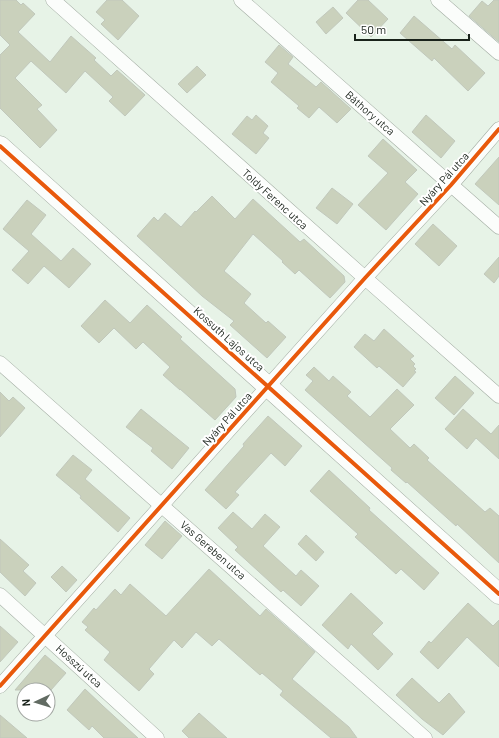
<svg xmlns="http://www.w3.org/2000/svg" width="499" height="738" viewBox="0 0 499 738" font-family="Barlow,sans-serif">
	<style>
		.building { fill: #cad1bc; stroke: #c1c8bc }
		.lines { fill: none; stroke-linecap: round; stroke-linejoin: round }
		.street-casing { stroke: #a2aca2; stroke-width: 15 }
		.secondary-casing { stroke: #a2aca2; stroke-width: 21 }
		.street { stroke: #fbfdfb; stroke-width: 14 }
		.secondary { stroke: #fbfdfb; stroke-width: 20 }
		.cycleway-casing { stroke: #fff; stroke-width: 6 }
		.cycleway { stroke: #e8590c; stroke-width: 4 }
		.labels { text-anchor: middle; stroke-width: 4; stroke-linejoin: round; paint-order: stroke }
		.street-label { font-size: 11px; fill: #19221a; stroke: #fff }
	</style>
	<rect width="100%" height="100%" fill="#e7f3e7"/>
	<g class="building">
		<polygon points="0,0 16,0 21,5 23,3 35,14 18,32 50,62 71,36 96,58 94,60 111,76 117,70 145,95 125,116 109,101 113,97 85,71 66,93 31,61 15,78 42,105 37,109 57,130 40,148 0,108 0,55 10,45 0,35"/>
		<polygon points="107,0 122,0 139,16 118,40 101,24 105,20 96,12"/>
		<polygon points="358,0 368,0 388,19 371,37 346,13"/>
		<polygon points="494,0 499,0 499,42 469,16 482,1 488,6"/>
		<polygon points="333,7 343,18 326,34 316,22"/>
		<polygon points="414,16 452,49 455,45 485,73 468,91 434,58 432,61 400,33"/>
		<polygon points="279,45 293,57 288,64 316,87 321,82 351,109 337,123 319,107 309,118 297,108 299,106 271,82 278,73 265,62"/>
		<polygon points="197,66 206,75 187,93 178,84"/>
		<polygon points="256,115 268,126 263,133 269,138 256,154 232,134 247,116 252,120"/>
		<polygon points="426,115 455,141 441,158 412,132"/>
		<polygon points="383,139 417,170 405,182 418,194 386,230 358,205 388,173 368,156"/>
		<polygon points="499,157 499,205 475,184"/>
		<polygon points="332,188 353,204 337,224 316,208"/>
		<polygon points="212,196 235,219 253,199 300,242 304,239 344,276 345,282 330,298 299,270 295,274 282,262 283,261 253,234 224,271 251,294 244,303 266,323 268,321 286,337 267,358 230,325 234,321 202,296 137,236 154,217 158,221 165,213 181,227 195,211 196,212"/>
		<polygon points="27,200 46,215 31,234 61,261 73,248 91,264 69,288 44,266 28,284 12,270 29,251 3,229"/>
		<polygon points="433,224 457,246 439,266 415,244"/>
		<polygon points="499,257 499,276 494,283 484,274"/>
		<polygon points="105,300 130,323 147,305 182,337 180,339 235,389 236,397 215,420 180,389 180,390 163,375 170,367 143,342 136,349 114,328 99,343 81,326"/>
		<polygon points="384,329 414,356 410,359 415,364 413,366 416,369 414,371 416,372 403,387 379,366 377,368 354,347 365,334 374,341"/>
		<polygon points="314,367 329,381 333,376 351,392 347,396 370,417 397,389 414,405 390,429 410,448 414,444 429,458 427,460 485,512 490,508 499,516 499,563 457,524 456,526 407,482 406,483 391,470 392,468 305,390 313,381 306,375"/>
		<polygon points="455,376 474,393 454,415 435,398"/>
		<polygon points="0,392 9,401 13,397 25,408 0,437"/>
		<polygon points="141,409 189,448 172,469 151,451 153,448 126,427"/>
		<polygon points="463,409 491,434 499,425 499,459 476,438 467,449 445,429"/>
		<polygon points="268,416 302,446 285,466 271,453 235,492 239,495 226,509 205,490 244,446 243,444"/>
		<polygon points="73,455 92,470 85,479 130,518 118,532 80,498 81,496 56,475"/>
		<polygon points="329,470 370,508 369,510 439,573 424,590 401,569 396,574 355,537 358,534 310,491"/>
		<polygon points="233,512 252,529 265,514 280,527 263,546 296,576 301,570 319,586 301,606 283,590 281,592 235,550 238,547 218,528"/>
		<polygon points="165,521 182,536 162,559 145,545"/>
		<polygon points="306,535 324,552 316,561 298,544"/>
		<polygon points="0,539 29,565 23,571 36,583 25,596 0,572"/>
		<polygon points="62,566 77,580 66,592 51,577"/>
		<polygon points="209,569 260,616 266,609 315,652 292,679 349,727 357,738 331,738 280,695 283,691 262,673 260,675 219,639 212,646 196,632 182,648 174,640 149,669 154,674 139,691 104,660 110,652 85,630 88,627 82,622 94,608 96,610 115,589 121,595 130,584 166,616"/>
		<polygon points="351,593 383,623 372,634 393,654 378,670 351,644 348,649 322,625"/>
		<polygon points="468,603 493,626 499,620 499,667 467,637 438,669 420,652 429,641 431,643"/>
		<polygon points="0,626 18,642 0,662"/>
		<polygon points="45,655 66,673 51,690 15,690"/>
		<polygon points="412,678 439,703 449,693 465,712 443,735 422,719 396,695"/>
		<polygon points="85,689 103,706 138,738 104,738 92,726 89,730 67,710"/>
		<polygon points="199,713 227,738 189,738 182,731"/>
		<polygon points="0,715 27,738 0,738"/>
	</g>
	<g class="lines">
		<g class="street-casing">
			<g id="street">
				<polyline points="53,0 365,278 499,396"/>
				<polyline points="241,0 499,227"/>
				<polyline points="438,0 499,53"/>
				<polyline points="0,363 425,738"/>
				<polyline points="0,595 157,738"/>
				<polyline points="0,686 365,278 451,185 499,129"/>
			</g>
		</g>
		<g class="secondary-casing">
			<polyline id="secondary" points="0,146 499,594"/>
		</g>
		<use href="#street" class="street"/>
		<use href="#secondary" class="secondary"/>
		<g class="cycleway-casing">
			<g id="cycleway">
				<polyline points="0,146 499,594"/>
				<polyline points="0,686 365,278 451,185 499,129"/>
			</g>
		</g>
		<use href="#cycleway" class="cycleway"/>
	</g>
	<g class="labels">
		<g class="street-label">
			<text transform="translate(370 113) rotate(41)" y="4">Báthory utca</text>
			<text transform="translate(444 179) rotate(-48)" y="4">Nyáry Pál utca</text>
			<text transform="translate(275 199) rotate(42)" y="4">Toldy Ferenc utca</text>
			<text transform="translate(229 339) rotate(42)" y="4">Kossuth Lajos utca</text>
			<text transform="translate(227 419) rotate(-48)" y="4">Nyáry Pál utca</text>
			<text transform="translate(213 550) rotate(41)" y="4">Vas Gereben utca</text>
			<text transform="translate(79 666) rotate(42)" y="4">Hosszú utca</text>
		</g>
	</g>
	<g transform="translate(36 702) rotate(266)"><circle r="19" fill="#ffffff" stroke="#a3a7a3"/>
	<path d="M0-3L7 15L0 10L-7 15Z" fill="#616b62"/>
	<text y="-6" font-size="11" font-weight="bold" text-anchor="middle" fill="#19221a">N</text>
	</g>
	<path d="M355 34v6h114v-6" fill="none" stroke="#19221a" stroke-width="2"/>
	<text x="361" y="34" font-size="12" fill="#19221a" stroke="#ffffff" stroke-width="3" paint-order="stroke">50 m</text>
</svg>
